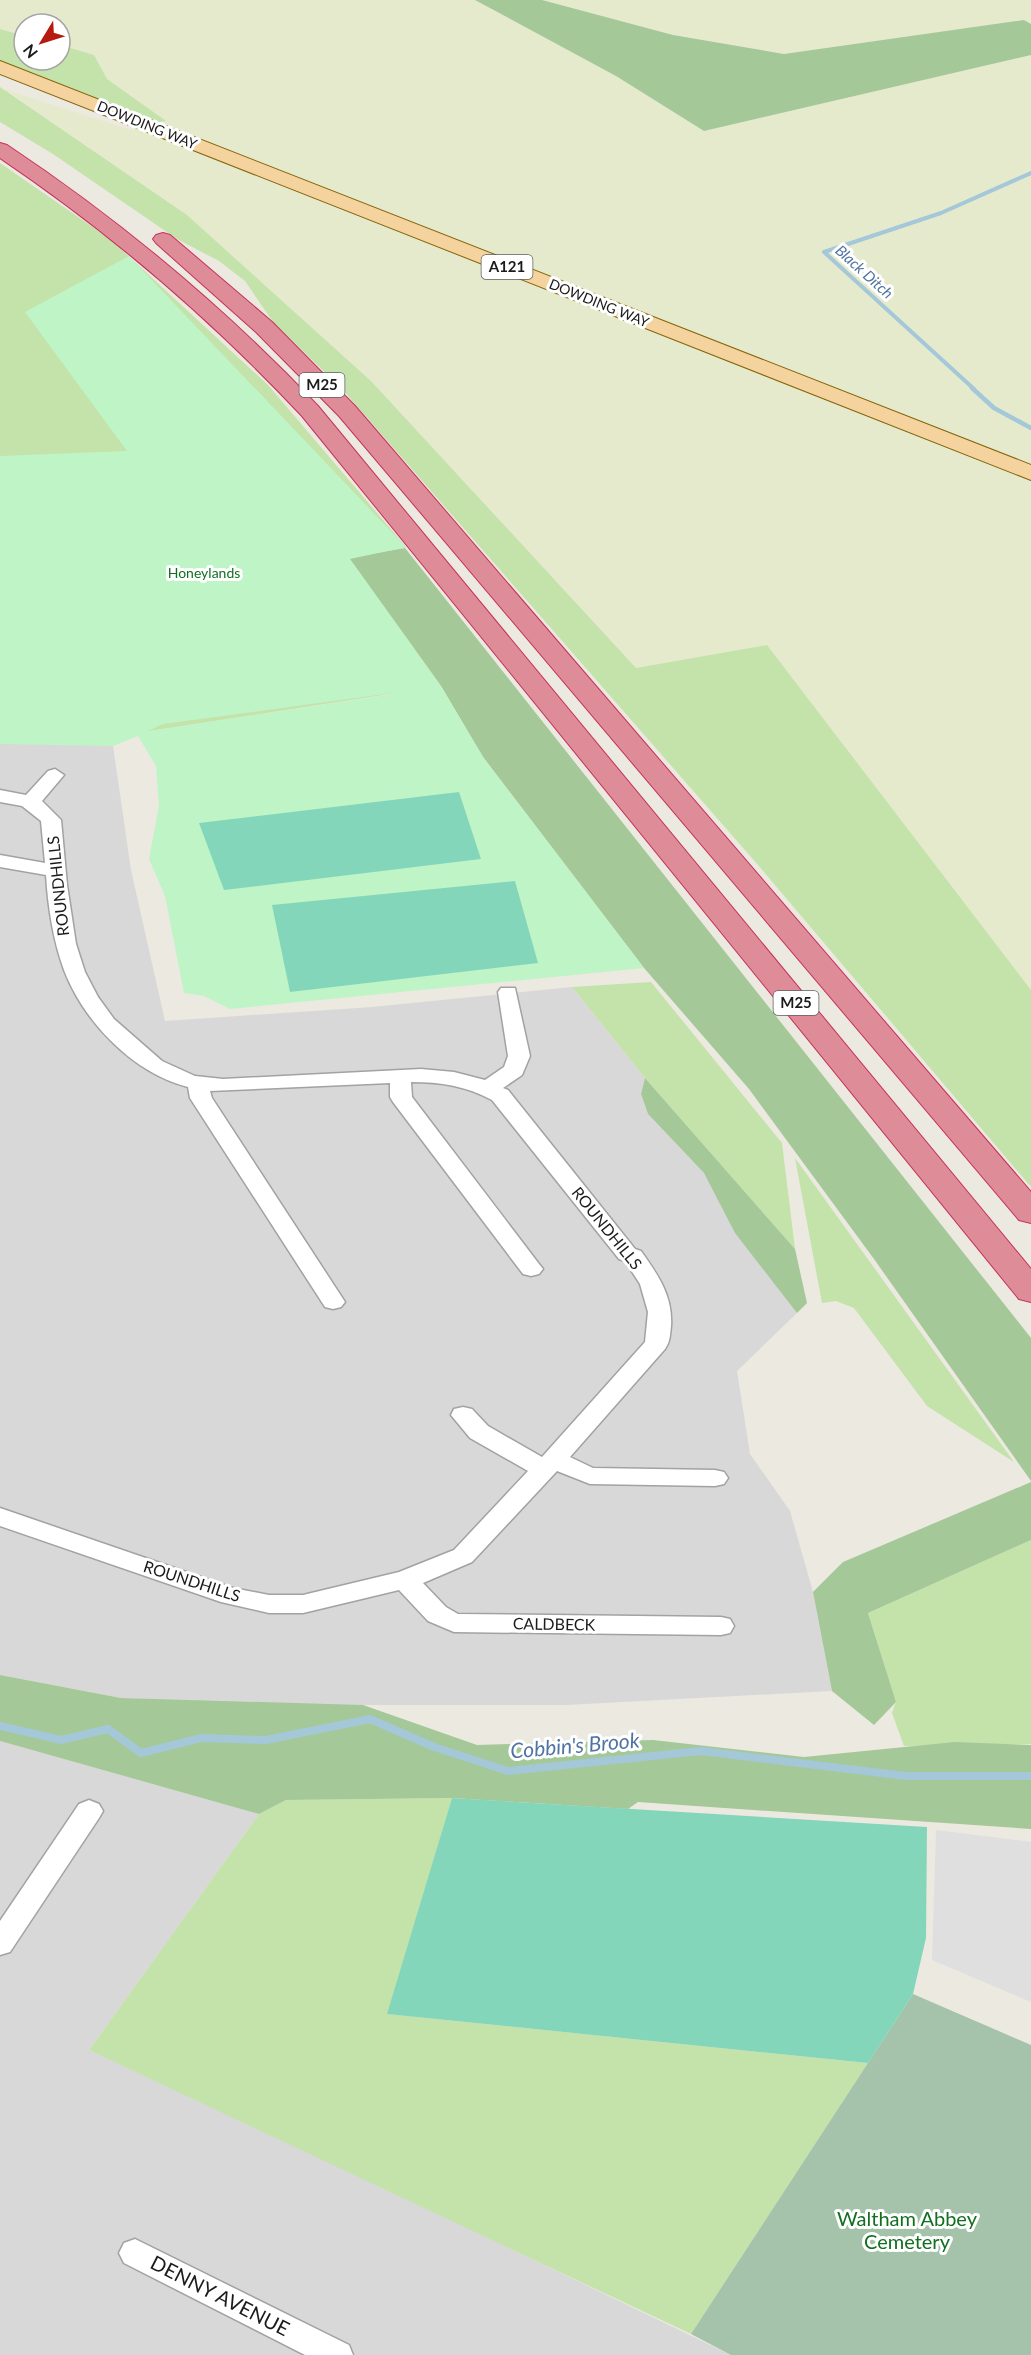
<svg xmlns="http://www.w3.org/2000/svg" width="1031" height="2355" viewBox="0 0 1031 2355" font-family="Lato,sans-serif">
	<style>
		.residential { fill: #d9d8d8 }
		.farmland { fill: #e6eacd }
		.grass { fill: #c3e3aa }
		.forest { fill: #a4c898 }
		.cemetery { fill: #a4c3aa }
		.park { fill: #bff4c7; fill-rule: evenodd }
		.pitch { fill: #84d6bb }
		.parking { fill: #dfdfdf }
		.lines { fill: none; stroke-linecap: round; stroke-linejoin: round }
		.stream-far2 { stroke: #a4c8d7; stroke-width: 4 }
		.stream-far1 { stroke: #a4c8d7; stroke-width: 4.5 }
		.stream { stroke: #a4c8d7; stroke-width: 8 }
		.minor-casing { stroke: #a2a2a2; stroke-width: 3 }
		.primary-casing { stroke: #86650b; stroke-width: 2 }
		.motorway-casing { stroke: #c7305c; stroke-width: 2 }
		.minor { fill: #fff; fill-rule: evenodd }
		.primary { fill: #f4d39e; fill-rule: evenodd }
		.motorway { fill: #de8d98; fill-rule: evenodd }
		.labels { text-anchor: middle; stroke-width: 6; stroke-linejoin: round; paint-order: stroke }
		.far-street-label { font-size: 14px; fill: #1b1b1b; stroke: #fff }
		.far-park-label { font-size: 14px; fill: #136f20; stroke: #fff }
		.shield { fill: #fff; stroke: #5f5f5f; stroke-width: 1.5 }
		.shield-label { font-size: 15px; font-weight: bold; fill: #1b1b1b }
		.far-water-label { font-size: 15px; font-style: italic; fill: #5074a2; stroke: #fff }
		.street-label { font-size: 16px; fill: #1b1b1b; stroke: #fff }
		.near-park-label { font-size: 20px; fill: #136f20; stroke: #fff }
		.near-street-label { font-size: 20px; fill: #1b1b1b; stroke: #fff }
		.near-water-label { font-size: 21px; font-style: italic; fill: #5074a2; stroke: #fff }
	</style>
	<rect width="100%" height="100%" fill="#ece9e1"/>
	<g class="residential">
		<polygon points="0,741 113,746 131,870 165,1021 372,1007 572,987 645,1078 641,1094 648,1114 704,1173 797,1313 737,1371 750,1454 790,1511 813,1592 832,1691 566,1705 297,1705 121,1698 0,1675"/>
		<polygon points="0,1741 259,1814 89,2050 358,2175 731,2355 0,2355"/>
	</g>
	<g class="farmland">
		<polygon points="0,0 475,0 616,76 704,131 1031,55 1031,990 767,645 636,668 371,381 187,215 4,89 131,130 165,121 107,79 94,55 60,45 60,24 24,24 24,36 0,29"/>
		<polygon points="542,0 1031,0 1031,24 1024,20 784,54 673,35"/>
	</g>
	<g class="grass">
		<polygon points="0,29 24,36 24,60 60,60 60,45 94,55 107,79 166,121 153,123 0,62"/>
		<polygon points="0,87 187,215 371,381 636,668 767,645 1031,990 1031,1187 758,865 341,388 273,322 245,281 219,261 177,239 53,154 0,122"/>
		<polygon points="0,163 110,239 268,385 406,547 350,559 441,686 131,734 113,746 0,741"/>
		<polygon points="651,982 782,1143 795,1249 645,1078 572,987"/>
		<polygon points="795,1158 1014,1462 927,1406 854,1308 836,1301 822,1303"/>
		<polygon points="1031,1540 1031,1744 904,1746 892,1713 896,1702 868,1613"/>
		<polygon points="452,1798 388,2014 868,2063 691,2334 89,2050 259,1814 286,1800"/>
	</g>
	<g class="forest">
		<polygon points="475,0 542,0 673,35 784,54 1024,20 1031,24 1031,55 704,131 616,76"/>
		<polygon points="405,548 1031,1338 1031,1481 874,1259 749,1089 644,968 483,757 441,686 349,558"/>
		<polygon points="645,1078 795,1249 807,1303 797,1313 735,1233 704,1173 648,1114 641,1094"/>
		<polygon points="1031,1482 1031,1540 868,1613 896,1702 874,1725 832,1691 813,1592 843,1562"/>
		<polygon points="0,1675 121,1698 363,1705 477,1745 653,1740 804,1757 955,1742 1031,1745 1031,1829 638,1802 628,1809 452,1798 286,1800 259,1814 0,1741"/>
	</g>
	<polygon class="cemetery" points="913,1994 1031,2045 1031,2355 731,2355 691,2334"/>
	<path class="park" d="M129 256 406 547 350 559 441 686 483 757 644 968 230 1009 204 996 184 993 165 896 149 859 159 806 156 766 138 736 113 746 0 744V456L127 451 25 312ZM393 693V694L148 731 163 724Z"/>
	<g class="pitch">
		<polygon points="459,792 481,859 224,890 199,823"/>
		<polygon points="515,881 538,963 290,992 272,905"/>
		<polygon points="452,1798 927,1827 926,1938 913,1994 868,2063 387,2014"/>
	</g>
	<polygon class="parking" points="936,1830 1031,1842 1031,2002 932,1960"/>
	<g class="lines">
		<polyline class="stream-far2" points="974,389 824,252 941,213 1031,173"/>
		<polyline class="stream-far1" points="972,388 994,408 1031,428"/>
		<polyline class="stream" points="0,1726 61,1740 108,1729 141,1753 201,1738 266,1740 370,1719 434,1747 508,1771 701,1751 906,1776 1031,1776"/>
		<g class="minor-casing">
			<g id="minor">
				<path d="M55 769 64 775 42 801 61 820 67 885 76 944 85 972 98 997 114 1019 162 1061 195 1076 223 1079 421 1069 454 1072 485 1080 504 1067 508 1056 498 992 501 988H515L530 1056 522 1075 503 1088 508 1090 635 1249 641 1251C658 1275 673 1296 671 1326 670 1335 670 1342 665 1349L570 1457 593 1468 715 1470 724 1472 728 1478 724 1484 715 1486 590 1484 557 1471 472 1562 423 1583 446 1607 458 1614 721 1617 730 1619 734 1626 730 1633 721 1635 454 1632 428 1621 399 1590 303 1613H269L221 1602 0 1526V1508L233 1588 269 1595H303L399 1572 454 1550 528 1471 470 1438 451 1415 454 1409 463 1407 472 1409 488 1426 542 1457 645 1342 648 1312 640 1284 625 1261 619 1259 492 1100C466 1086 441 1082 411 1082L412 1097 539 1264 543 1269 539 1274 531 1276 523 1274 393 1102 390 1097V1083L210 1091 212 1098 345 1302 341 1307 333 1309 325 1307 190 1098 188 1087C133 1073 84 1022 64 970 53 940 48 907 46 875L0 867V855L45 863 41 821 22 806 0 802V790L26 795 48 771Z"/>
				<polygon points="89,1800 99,1804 103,1811 99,1818 10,1952 0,1955 0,1921 79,1804"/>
				<polygon points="135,2239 349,2345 353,2355 305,2355 124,2263 119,2253 124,2243"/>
			</g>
		</g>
		<g class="primary-casing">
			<polygon id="primary" points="0,61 1031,465 1031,480 0,74"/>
		</g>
		<g class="motorway-casing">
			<g id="motorway">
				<path d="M0 143 7 145C121 221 224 307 318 406L1031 1269V1302L1019 1299 302 416C210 318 111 233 0 158Z"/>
				<polygon points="163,233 170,235 272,322 355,406 1031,1192 1031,1223 1019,1220 339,416 256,332 156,243 153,239 156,235"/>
			</g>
		</g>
		<use href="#minor" class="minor"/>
		<use href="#primary" class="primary"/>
		<use href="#motorway" class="motorway"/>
	</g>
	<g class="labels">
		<g class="far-street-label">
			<text transform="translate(147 125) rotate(22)" y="5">DOWDING WAY</text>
			<text transform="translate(599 303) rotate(22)" y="5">DOWDING WAY</text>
		</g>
		<g class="far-park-label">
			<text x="204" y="578">Honeylands</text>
		</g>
		<g class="shield">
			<rect x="481.5" y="255" width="51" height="24" rx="4.5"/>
			<rect x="299.5" y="373" width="45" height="24" rx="4.5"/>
			<rect x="773.5" y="991" width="45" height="24" rx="4.5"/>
		</g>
		<g class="shield-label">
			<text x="507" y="272">A121</text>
			<text x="322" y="390">M25</text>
			<text x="796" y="1008">M25</text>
		</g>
		<g class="far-water-label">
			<text transform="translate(864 272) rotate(42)" y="5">Black Ditch</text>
		</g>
		<g class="street-label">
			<text transform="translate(58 886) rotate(-96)" y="6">ROUNDHILLS</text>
			<text transform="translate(607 1228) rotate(51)" y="6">ROUNDHILLS</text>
			<text transform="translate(192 1581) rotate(18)" y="6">ROUNDHILLS</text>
			<text transform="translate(554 1624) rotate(1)" y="6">CALDBECK</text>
		</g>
		<g class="near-park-label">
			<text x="907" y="2226">Waltham Abbey<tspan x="907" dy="23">Cemetery</tspan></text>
		</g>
		<g class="near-street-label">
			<text transform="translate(220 2296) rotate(27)" y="7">DENNY AVENUE</text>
		</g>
		<g class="near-water-label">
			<text transform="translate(575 1746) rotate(-5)" y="7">Cobbin's Brook</text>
		</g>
	</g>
	<g transform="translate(42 42) rotate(232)"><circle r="28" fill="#ffffff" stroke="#a4a4a4" stroke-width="1.5"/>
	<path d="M0-4.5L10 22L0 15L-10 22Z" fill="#b6190f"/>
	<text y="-9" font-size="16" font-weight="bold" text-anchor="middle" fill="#1b1b1b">N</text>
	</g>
</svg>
